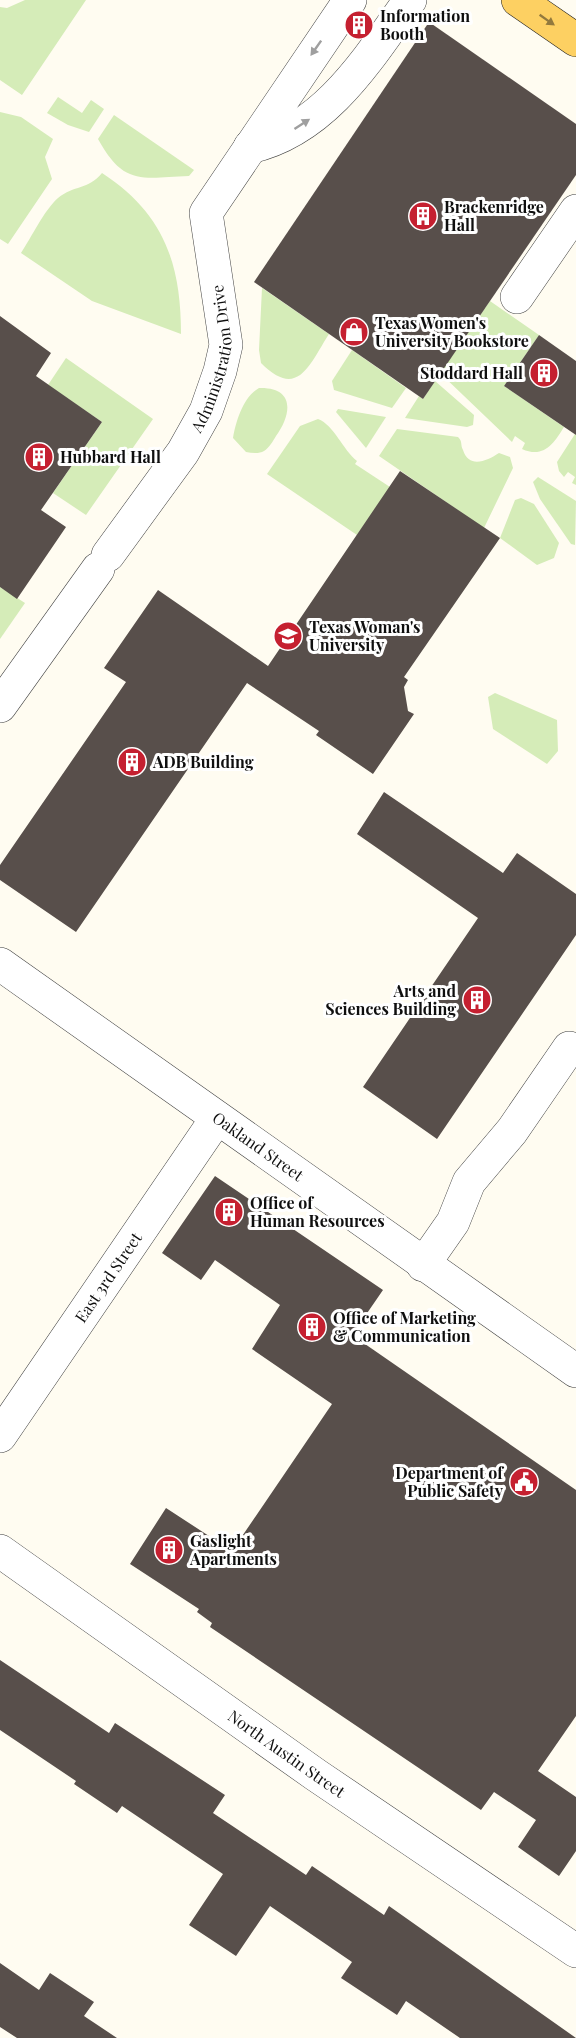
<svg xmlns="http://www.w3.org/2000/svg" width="576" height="2038" viewBox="0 0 576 2038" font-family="'Playfair Display',serif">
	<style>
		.green { fill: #d5ecb8 }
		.building { fill: #584f4b }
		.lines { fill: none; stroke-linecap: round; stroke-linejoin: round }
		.minor-casing { stroke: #424242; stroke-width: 34 }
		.major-casing { stroke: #202020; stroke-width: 34 }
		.minor { stroke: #fff; stroke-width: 33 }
		.major { stroke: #fdd062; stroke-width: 33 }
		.oneway { fill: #92793d }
		.oneway2 { fill: #9f9f9f }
		.labels { text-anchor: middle; stroke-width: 6; stroke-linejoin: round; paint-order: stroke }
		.poi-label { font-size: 16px; font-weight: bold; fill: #0f0f0f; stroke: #fff; text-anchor: start }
		.street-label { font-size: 16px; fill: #0f0f0f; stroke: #fff }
	</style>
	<rect width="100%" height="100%" fill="#fffcf1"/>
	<g class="green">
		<polygon points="25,0 86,0 22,95 0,80 0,7 7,8"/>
		<polygon points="58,97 82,113 91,100 104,109 89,132 68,125 47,113"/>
		<polygon points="0,112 21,117 53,139 45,157 52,179 8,244 0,239"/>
		<path d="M114 115 194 170 189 176C141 178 124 186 98 139Z"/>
		<path d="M102 173C163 213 181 262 181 334L92 301 21 253C31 238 45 209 58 198 74 185 88 190 102 173Z"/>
		<path d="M262 288 329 334C309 365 298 400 261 363L259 350Z"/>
		<path d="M490 301 539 335 504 386 564 427C554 443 544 459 522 449L525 443 515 436 512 442 440 373Z"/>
		<polygon points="352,350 406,388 392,408 334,390 332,381"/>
		<polygon points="66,358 153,419 86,515 53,493 102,422 48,385"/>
		<polygon points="435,381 474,415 473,425 467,427 405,418 419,396 423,399"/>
		<path d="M259 388C295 387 292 414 276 436 273 441 269 448 264 451 259 454 252 453 246 452L233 438C236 421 243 397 259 388Z"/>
		<polygon points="338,409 386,417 366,448 336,412"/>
		<path d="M318 419C334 425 343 450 357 461L355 464 390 487 357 535 267 474 300 426Z"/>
		<path d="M397 429 458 437C463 442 460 444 463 450 469 469 487 461 499 453L510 457 513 468 484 528 379 456Z"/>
		<polygon points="575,434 576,435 576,485 572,483 575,477 568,472 564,477 559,471 557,462"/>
		<polygon points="538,477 576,501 575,545 571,544 540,499 533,482"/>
		<polygon points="521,498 534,504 559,543 554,558 537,565 500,538 515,500"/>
		<polygon points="0,587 25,603 0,639"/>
		<polygon points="495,693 557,720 558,751 547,764 493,729 488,697"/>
	</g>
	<g class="building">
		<polygon points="429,22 576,124 576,175 423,399 254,282"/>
		<polygon points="0,316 51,353 36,376 102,422 41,510 66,527 17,599 0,587"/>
		<polygon points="539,335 576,361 576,435 504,386"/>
		<polygon points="400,471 500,538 404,677 408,680 404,687 408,711 414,714 373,774 316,735 319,731 247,683 76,932 0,880 0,865 126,682 104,668 158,590 268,666"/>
		<polygon points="384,792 503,873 517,853 576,894 576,935 437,1139 363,1087 478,918 357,834"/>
		<polygon points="215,1176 383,1290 352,1335 576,1490 576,1716 538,1771 576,1797 576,1851 559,1876 518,1847 536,1820 494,1792 481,1810 210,1627 212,1623 197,1612 199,1609 130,1564 166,1508 232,1551 332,1404 252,1349 280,1305 215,1260 201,1280 162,1253"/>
		<polygon points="0,1660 109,1733 115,1723 225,1795 213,1813 306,1875 312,1866 384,1915 389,1906 576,2038 460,2038 406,2001 397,2015 341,1978 352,1962 270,1906 236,1956 189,1925 223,1874 122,1806 117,1813 74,1784 76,1781 0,1730"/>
		<polygon points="0,1963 39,1990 50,1973 94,2002 84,2016 117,2038 17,2038 0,2027"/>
	</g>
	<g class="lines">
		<g class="minor-casing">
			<g id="minor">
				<path d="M250 147C325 130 368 59 410 0"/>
				<polyline points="517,297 576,211"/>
				<path id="s1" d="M108 555 183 452 206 411 220 371 226 345 206 213 350 0"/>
				<polyline points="0,706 98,569"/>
				<path id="s2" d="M0 964 576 1371"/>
				<polyline points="423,1265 453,1222 469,1182 512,1131 569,1048"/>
				<path id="s3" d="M0 1436 217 1118"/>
				<path id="s4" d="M0 1551 316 1775 576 1951"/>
			</g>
		</g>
		<g class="major-casing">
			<polyline id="major" points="518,0 576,40"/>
		</g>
		<use href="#minor" class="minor"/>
		<use href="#major" class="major"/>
	</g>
	<defs><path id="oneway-solid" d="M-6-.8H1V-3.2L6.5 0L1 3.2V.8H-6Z" transform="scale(1.5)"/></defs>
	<use class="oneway" href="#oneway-solid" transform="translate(547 20) rotate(35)"/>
	<g class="oneway2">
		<use href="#oneway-solid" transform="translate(316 48) rotate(125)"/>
		<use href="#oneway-solid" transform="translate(302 124) rotate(-33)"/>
	</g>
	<defs>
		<g id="building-disc" transform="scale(1.5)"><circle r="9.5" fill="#c52030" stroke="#fff"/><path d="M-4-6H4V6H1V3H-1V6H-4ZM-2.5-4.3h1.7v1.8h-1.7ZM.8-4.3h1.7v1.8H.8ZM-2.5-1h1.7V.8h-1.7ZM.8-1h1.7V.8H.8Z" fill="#fff"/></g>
		<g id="shop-disc" transform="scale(1.5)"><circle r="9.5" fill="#c52030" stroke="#fff"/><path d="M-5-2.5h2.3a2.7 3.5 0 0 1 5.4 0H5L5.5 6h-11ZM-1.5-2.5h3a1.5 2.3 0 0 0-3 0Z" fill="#fff"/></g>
		<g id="university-disc" transform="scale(1.5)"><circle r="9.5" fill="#c52030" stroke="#fff"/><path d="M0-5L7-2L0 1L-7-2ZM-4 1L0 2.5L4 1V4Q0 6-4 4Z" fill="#fff"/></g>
		<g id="civic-disc" transform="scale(1.5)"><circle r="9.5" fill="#c52030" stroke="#fff"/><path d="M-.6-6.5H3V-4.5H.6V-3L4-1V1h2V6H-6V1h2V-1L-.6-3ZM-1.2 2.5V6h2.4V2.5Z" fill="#fff"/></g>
	</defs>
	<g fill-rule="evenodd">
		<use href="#building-disc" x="359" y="25"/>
		<use href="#building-disc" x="423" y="216"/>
		<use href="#shop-disc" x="354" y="332"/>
		<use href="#building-disc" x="544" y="373"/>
		<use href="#building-disc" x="39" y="457"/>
		<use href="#university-disc" x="288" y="636"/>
		<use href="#building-disc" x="132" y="762"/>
		<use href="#building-disc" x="477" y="1000"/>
		<use href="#building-disc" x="229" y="1212"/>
		<use href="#building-disc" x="312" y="1327"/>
		<use href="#civic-disc" x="524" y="1482"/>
		<use href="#building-disc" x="169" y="1550"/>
	</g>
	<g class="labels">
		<g class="poi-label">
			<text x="380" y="22">Information<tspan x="380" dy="18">Booth</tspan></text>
			<text x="444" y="213">Brackenridge<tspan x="444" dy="18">Hall</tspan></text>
			<text x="375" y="329">Texas Women's<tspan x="375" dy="18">University Bookstore</tspan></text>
			<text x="523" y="379" text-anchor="end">Stoddard Hall</text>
			<text x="60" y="463">Hubbard Hall</text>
			<text x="309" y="633">Texas Woman's<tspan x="309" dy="18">University</tspan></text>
			<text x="153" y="768">ADB Building</text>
			<text x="456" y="997" text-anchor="end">Arts and<tspan x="456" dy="18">Sciences Building</tspan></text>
			<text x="250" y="1209">Office of<tspan x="250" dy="18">Human Resources</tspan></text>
			<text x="333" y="1324">Office of Marketing<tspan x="333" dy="18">&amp; Communication</tspan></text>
			<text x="503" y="1479" text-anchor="end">Department of<tspan x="503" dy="18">Public Safety</tspan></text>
			<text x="190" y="1547">Gaslight<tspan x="190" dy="18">Apartments</tspan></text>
		</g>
		<g class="street-label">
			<text dy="6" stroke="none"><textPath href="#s1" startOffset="228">Administration Drive</textPath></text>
			<text dy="6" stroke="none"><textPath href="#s2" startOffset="316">Oakland Street</textPath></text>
			<text dy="6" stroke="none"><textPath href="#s3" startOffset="192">East 3rd Street</textPath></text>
			<text dy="6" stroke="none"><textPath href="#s4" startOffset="351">North Austin Street</textPath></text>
		</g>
	</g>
</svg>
